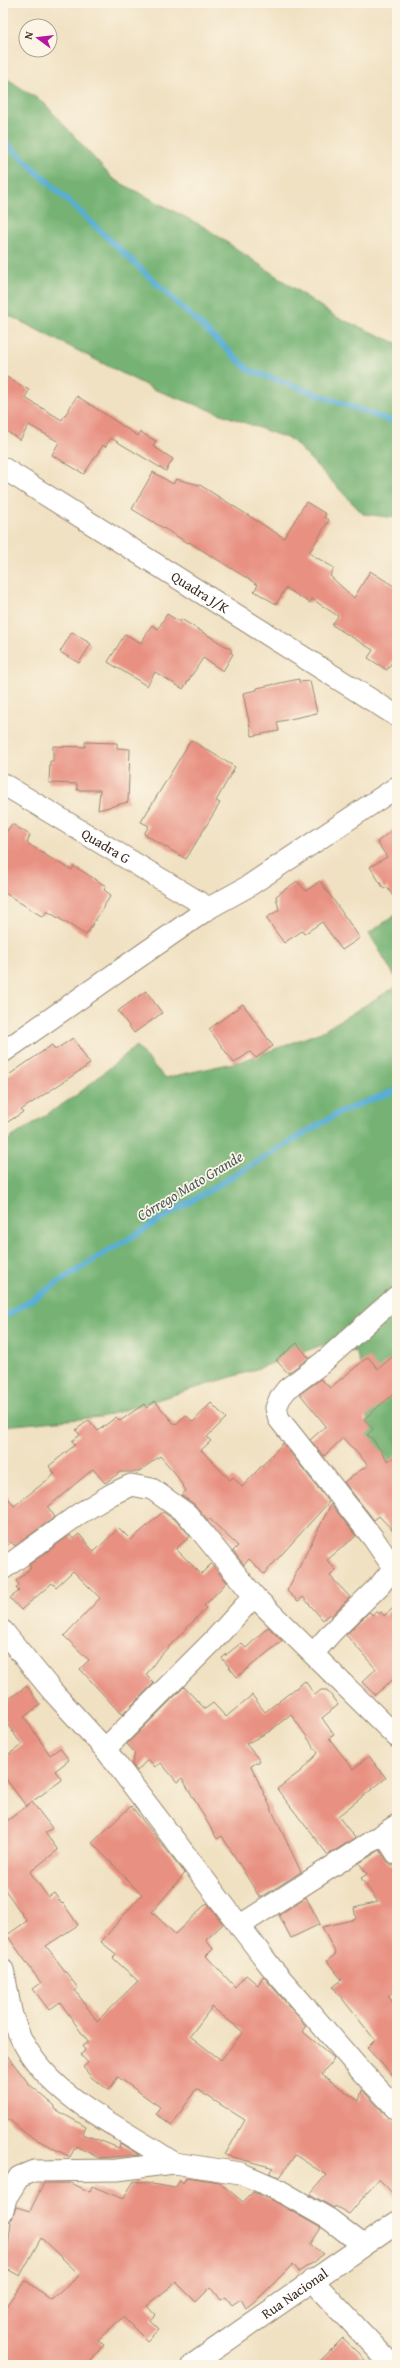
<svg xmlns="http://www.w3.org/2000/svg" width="400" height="2368" viewBox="0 0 400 2368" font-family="'Gentium Book Plus',serif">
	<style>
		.forest { fill: #74b273; stroke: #586e48 }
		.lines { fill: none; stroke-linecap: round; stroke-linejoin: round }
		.stream { stroke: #59aed5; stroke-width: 6 }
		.building { fill: #e89182; fill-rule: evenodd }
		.minor-casing { stroke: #968670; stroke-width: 23 }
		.minor { stroke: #fff; stroke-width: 21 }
		.labels { text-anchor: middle; stroke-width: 3.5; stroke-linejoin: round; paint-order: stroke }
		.street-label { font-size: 14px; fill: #3b2a1e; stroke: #fcf5e5 }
		.water-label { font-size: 15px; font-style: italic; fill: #46585e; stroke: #fcf5e5 }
	</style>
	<rect width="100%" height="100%" fill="#fcf5e5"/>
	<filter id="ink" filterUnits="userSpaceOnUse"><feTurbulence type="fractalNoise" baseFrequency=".025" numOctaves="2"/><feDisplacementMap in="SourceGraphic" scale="8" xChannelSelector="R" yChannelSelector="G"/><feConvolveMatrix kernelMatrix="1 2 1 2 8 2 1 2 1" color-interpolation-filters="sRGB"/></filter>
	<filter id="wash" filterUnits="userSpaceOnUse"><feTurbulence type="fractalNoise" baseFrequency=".012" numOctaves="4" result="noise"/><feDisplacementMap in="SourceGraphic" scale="16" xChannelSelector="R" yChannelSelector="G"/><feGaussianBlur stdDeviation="0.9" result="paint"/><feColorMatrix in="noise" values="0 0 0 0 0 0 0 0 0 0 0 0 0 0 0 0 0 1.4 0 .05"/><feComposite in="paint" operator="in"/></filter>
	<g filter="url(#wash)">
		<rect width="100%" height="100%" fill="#f0e1c2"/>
		<g class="forest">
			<polygon points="3,76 44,103 113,179 206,228 336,317 397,343 397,518 363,514 292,440 153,389 8,315 3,306"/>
			<polygon points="397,914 397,980 369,933"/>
			<polygon points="397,986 397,1540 383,1516 369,1451 365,1379 356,1352 325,1344 251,1371 101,1417 3,1426 3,1143 78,1094 136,1046 165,1078 242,1061 321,1032"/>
		</g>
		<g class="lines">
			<g class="stream">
				<polyline points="3,140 249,370 397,423"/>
				<polyline points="3,1318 95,1259 340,1112 397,1090"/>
			</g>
		</g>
		<g id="blocks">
			<g class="building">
				<polygon points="3,375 29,390 25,398 62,420 77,396 138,436 140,432 156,441 153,446 173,459 166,471 111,438 105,447 103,445 84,474 52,455 59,442 29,425 20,440 3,429"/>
				<polygon points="153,472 173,484 176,479 200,485 284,538 306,502 326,514 324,517 329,520 309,553 334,568 330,576 354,598 370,571 397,588 397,654 387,670 368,658 373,650 332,625 338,616 312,599 310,603 286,588 276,604 254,591 258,585 189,542 188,543 132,509"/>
				<polygon points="167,614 180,622 181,619 232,650 230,652 233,654 223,671 203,658 183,689 155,672 147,686 108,662 125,634 141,643 152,625 158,629"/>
				<polygon points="72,632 91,644 79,663 60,652"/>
				<polygon points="299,679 299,682 310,681 317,713 277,722 279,731 252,736 243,693 257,690 257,688"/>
				<polygon points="191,740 235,767 216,801 220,803 186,859 144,834 149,826 141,822"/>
				<polygon points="85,742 117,743 117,748 130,749 128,802 98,810 100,790 77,790 77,784 49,783 50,761 53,761 53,746 85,747"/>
				<polygon points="12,824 30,835 27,843 55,861 72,870 74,866 106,886 104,890 111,895 86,935 47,911 43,917 3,892 3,837"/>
				<polygon points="397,826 397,902 387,887 384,889 370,867 387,857 377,842"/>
				<polygon points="297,881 306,891 320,881 360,938 342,950 322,922 304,934 302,931 284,943 266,918 279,910 276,896"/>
				<polygon points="146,991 162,1013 134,1033 118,1011"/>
				<polygon points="243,1004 273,1046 256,1058 250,1052 234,1063 209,1029"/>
				<polygon points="73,1038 90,1064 21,1110 23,1112 3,1125 3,1079 52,1045 55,1050"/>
				<polygon points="297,1343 309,1358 288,1373 276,1360"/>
				<polygon points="397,1353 397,1391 364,1419 373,1429 367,1435 372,1438 388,1461 397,1455 397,1535 379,1516 374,1520 344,1482 368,1465 343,1438 324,1456 310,1440 326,1426 300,1394 321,1379 330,1388 368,1357 378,1369"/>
				<polygon points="155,1401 175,1425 186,1415 193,1422 211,1403 226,1418 207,1437 211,1441 201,1450 230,1480 233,1477 242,1487 283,1443 329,1502 264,1574 249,1559 244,1565 233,1551 238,1546 210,1519 208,1520 194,1504 181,1495 186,1491 175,1473 160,1456 138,1472 120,1472 105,1483 93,1469 48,1507 55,1517 15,1546 11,1542 3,1548 3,1491 14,1506 55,1474 49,1466 75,1445 72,1441 80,1435 76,1430 89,1420 98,1431 116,1417 120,1421 144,1404 147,1408"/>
				<polygon points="331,1504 356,1536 327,1560 336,1570 330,1576 350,1597 331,1616 329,1614 323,1620 303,1597 298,1601 287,1591"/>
				<polygon points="163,1512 179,1523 190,1536 176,1549 201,1574 211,1564 227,1582 204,1606 206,1608 158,1658 146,1675 154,1683 122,1715 80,1669 89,1660 64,1636 100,1598 73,1571 56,1587 52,1583 21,1610 10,1598 19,1591 16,1588 19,1585 16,1581 31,1568 29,1565 70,1535 73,1539 79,1534 94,1552 119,1528 131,1540"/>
				<polygon points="397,1605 397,1676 375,1695 362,1682 376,1669 346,1635 369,1612 373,1615 377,1611 379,1614 381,1612 384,1616"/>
				<polygon points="268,1627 282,1641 237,1677 222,1658 241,1643 246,1648"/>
				<polygon points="305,1681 315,1695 321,1690 327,1690 338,1705 322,1718 334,1735 329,1738 353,1769 369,1756 386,1778 338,1816 355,1838 328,1855 277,1789 301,1771 318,1753 291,1714 270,1731 246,1744 260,1761 251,1766 301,1872 260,1898 222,1836 217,1839 182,1778 177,1782 161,1763 155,1767 148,1759 137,1771 132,1764 135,1753 127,1744 184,1687 205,1709 213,1703 226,1717 252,1695 265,1712"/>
				<polygon points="27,1686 40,1705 24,1717 50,1755 60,1748 69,1760 55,1771 62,1780 26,1806 3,1775 3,1758 22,1745 3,1718 3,1703"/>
				<path d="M32 1802 52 1828 45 1833 58 1850 30 1872 48 1897 54 1893 62 1904 63 1903 78 1925 46 1946 78 1988 75 1990 97 2021 138 1981 113 1958 116 1954 101 1942 142 1894 125 1879 126 1878 92 1843 131 1806 185 1873 152 1912 175 1934 207 1903 223 1924 206 1940 213 1949 206 1956 235 1987 246 1975 258 1985 263 1976 306 2026 302 2031 334 2058 322 2075 359 2101 362 2090 388 2117 397 2121V2198L379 2179 349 2214 335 2206 334 2208 310 2194 326 2175 295 2155 280 2177 269 2173 274 2168 225 2155 245 2120 196 2089 172 2125 155 2114 160 2107 118 2077 109 2090 92 2078 83 2067 88 2063 81 2055 85 2050 82 2046 88 2042 60 2002 49 2010 33 1989 41 1983 7 1935 27 1921 3 1887V1824ZM212 2007 243 2032 221 2060 190 2036Z"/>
				<polygon points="380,1850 387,1861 397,1869 397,1989 388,1996 397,2008 397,2080 367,2048 375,2040 333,1987 342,1980 327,1961 336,1954 322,1927 356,1919 354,1908 378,1902 361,1878 367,1874 359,1863"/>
				<polygon points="306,1897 320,1924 291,1938 279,1915"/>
				<polygon points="3,2050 29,2084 55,2106 55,2109 86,2127 83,2134 119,2148 120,2143 139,2155 99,2158 76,2146 70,2157 28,2135 3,2115"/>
				<polygon points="187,2177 219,2182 243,2202 253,2192 272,2200 321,2228 310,2245 324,2254 299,2272 293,2264 261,2296 246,2308 241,2299 232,2305 226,2297 221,2300 211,2287 196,2302 176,2282 147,2306 155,2315 150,2320 159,2329 147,2341 123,2317 98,2340 104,2345 88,2365 3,2365 3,2310 25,2280 51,2300 80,2275 41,2238 20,2276 3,2267 3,2260 8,2248 11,2222 9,2221 12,2219 16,2207 30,2211 44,2183 71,2183 90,2192 92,2186 123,2199 134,2181 175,2188 180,2180 183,2183"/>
				<polygon points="343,2338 370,2365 316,2365"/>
			</g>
		</g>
	</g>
	<g filter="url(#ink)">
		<use href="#blocks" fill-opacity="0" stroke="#968670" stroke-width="1"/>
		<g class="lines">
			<g class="minor-casing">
				<g id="minor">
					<path id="s1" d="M3 468 397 716"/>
					<path id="s2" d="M3 784 209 908"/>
					<polyline points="3,1052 209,908 247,887 397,787"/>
					<polyline points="393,1567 373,1538 279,1419 276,1408 280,1398 287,1389 322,1363 397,1296"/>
					<polyline points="3,1569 79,1514 112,1494 131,1485 152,1489 187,1514 254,1596 397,1737"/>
					<polyline points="3,1631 53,1692 105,1749 271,1967 361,2071 397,2109"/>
					<polyline points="313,1654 332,1632 380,1585 397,1564"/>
					<polyline points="105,1749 213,1641 254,1596"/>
					<polyline points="384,1834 397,1854"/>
					<polyline points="239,1926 397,1825"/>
					<path d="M3 1970C7 1985 8 2000 12 2015 33 2091 114 2122 174 2163"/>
					<polyline points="3,2211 6,2198 19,2177 34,2171 117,2170 174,2163 240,2173 277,2189 329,2219 363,2245"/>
					<polyline points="312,2280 392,2365"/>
					<path id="s3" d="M192 2365 397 2222"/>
				</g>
			</g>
			<use href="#minor" class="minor"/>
		</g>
	</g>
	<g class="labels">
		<g class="street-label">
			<text dy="5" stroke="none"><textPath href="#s1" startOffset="233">Quadra J/K</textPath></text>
			<text dy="5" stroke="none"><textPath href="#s2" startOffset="120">Quadra G</textPath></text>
			<text dy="5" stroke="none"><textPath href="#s3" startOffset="125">Rua Nacional</textPath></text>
		</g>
		<g class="water-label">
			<text transform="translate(190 1186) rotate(-31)" y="5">Córrego Mato Grande</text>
		</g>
	</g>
	<rect width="400" height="2368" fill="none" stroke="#fcf5e5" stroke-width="16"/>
	<g transform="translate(38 38) rotate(285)"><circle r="19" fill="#fcf5e5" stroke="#afa495"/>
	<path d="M0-3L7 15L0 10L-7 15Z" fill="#b5179e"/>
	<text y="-6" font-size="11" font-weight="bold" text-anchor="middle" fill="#3b2a1e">N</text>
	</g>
</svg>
